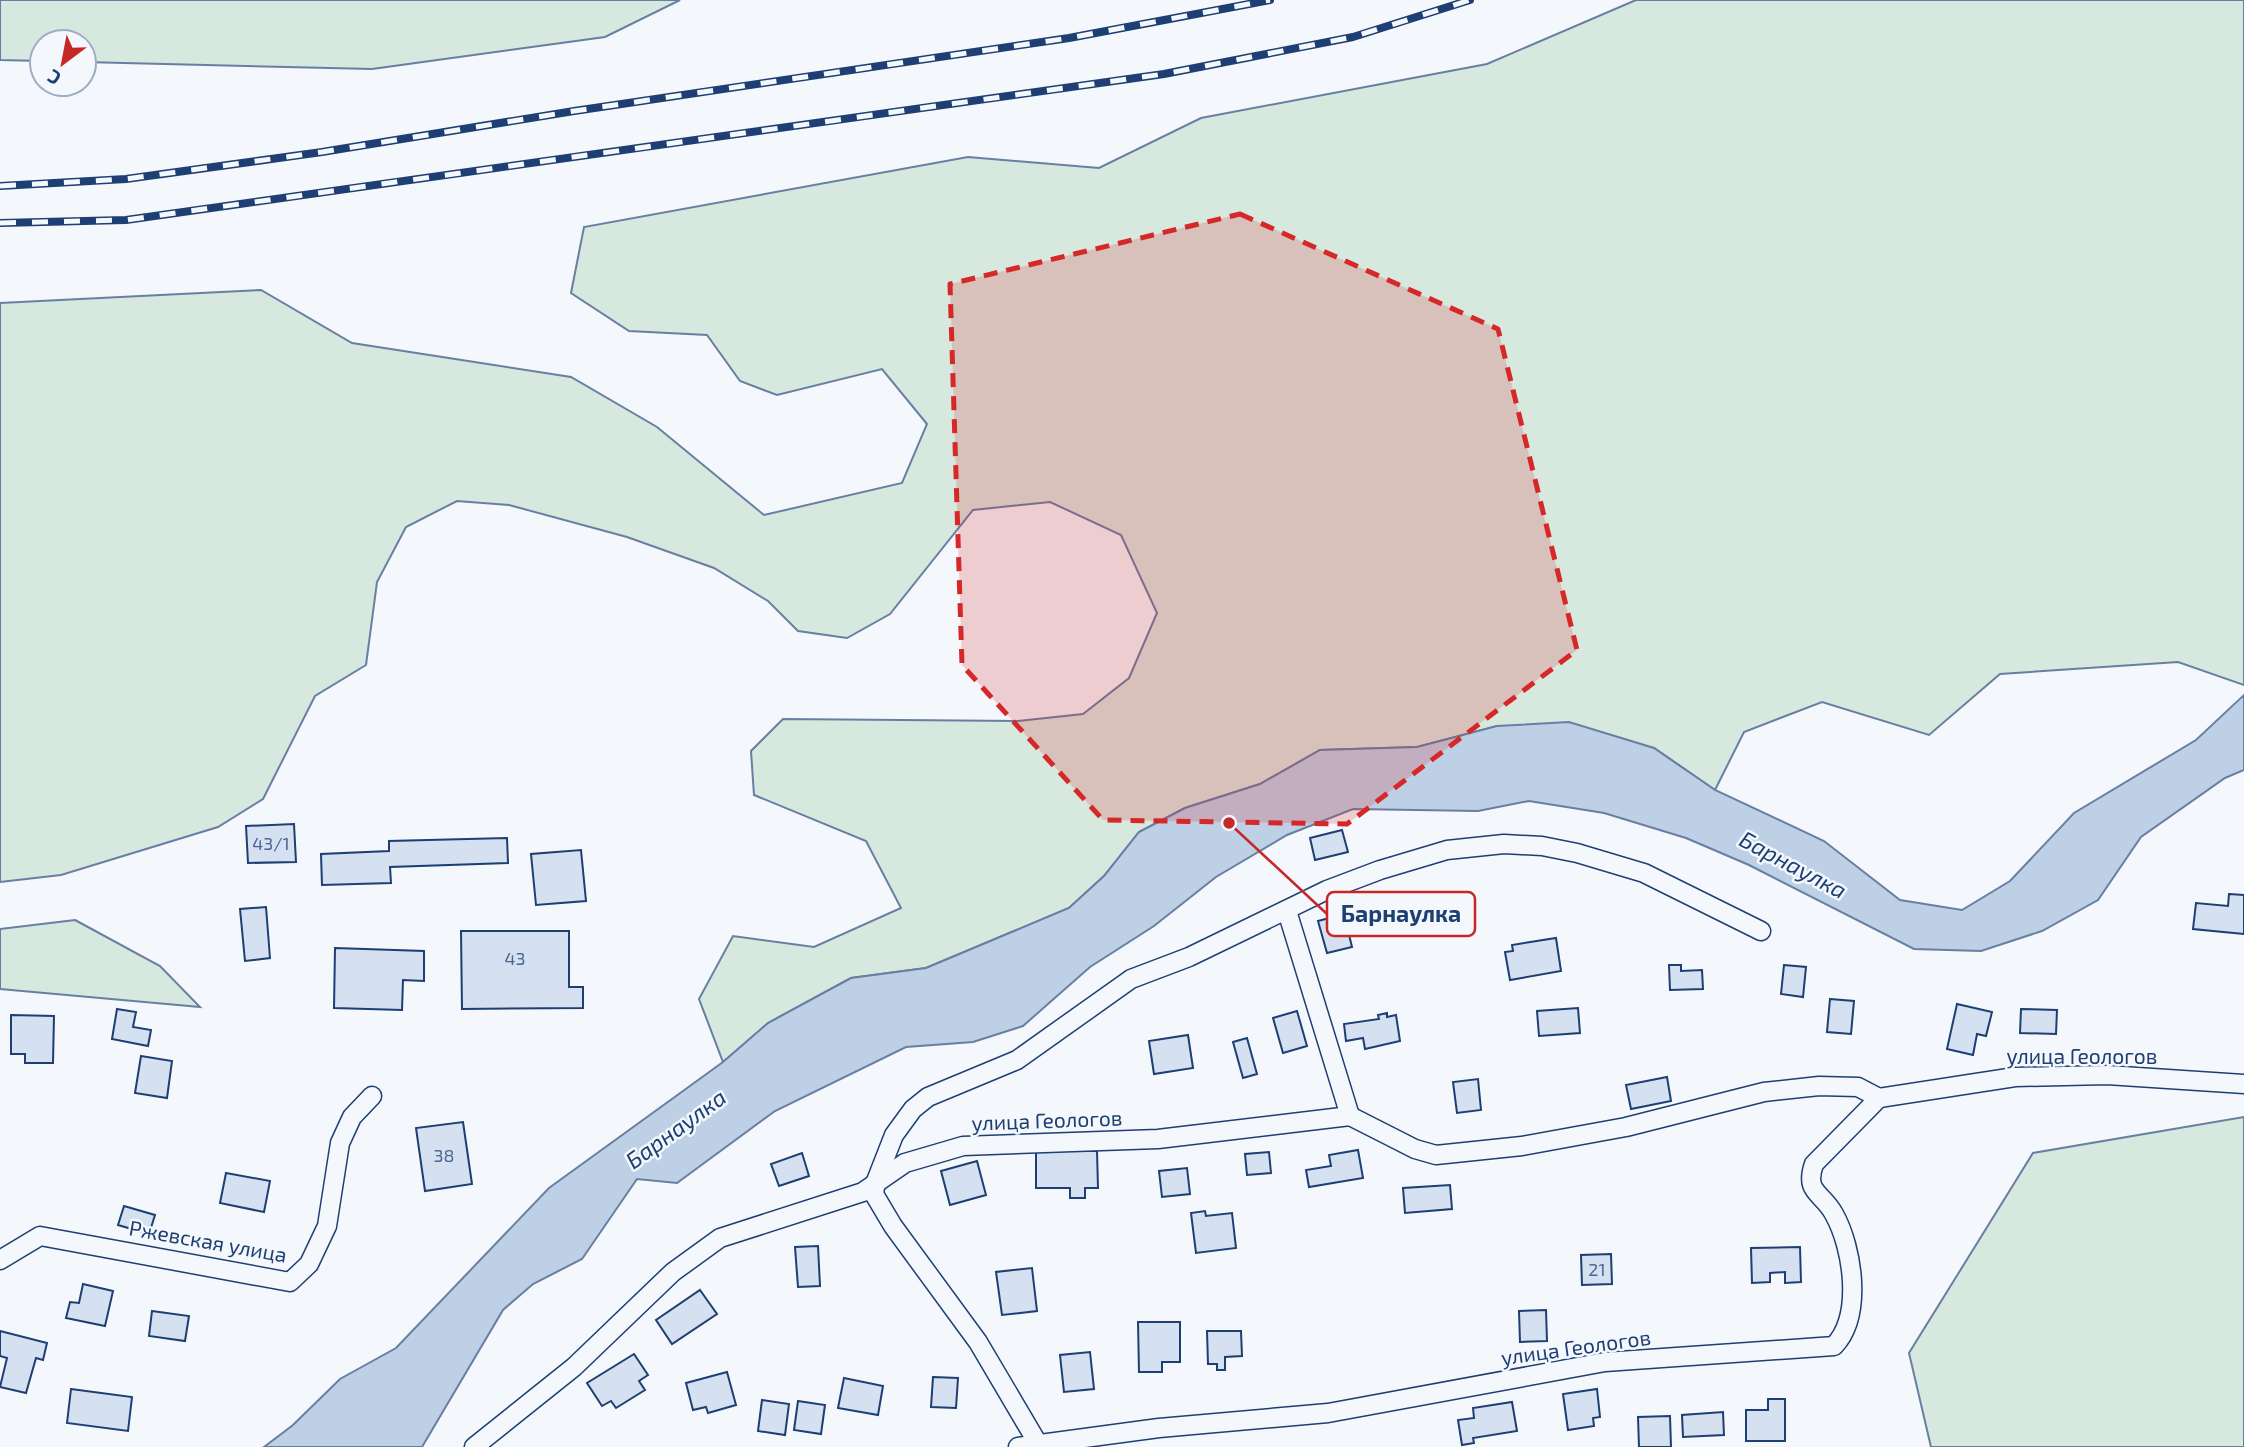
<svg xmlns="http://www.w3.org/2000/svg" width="2244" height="1447" viewBox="0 0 2244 1447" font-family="'Exo 2',sans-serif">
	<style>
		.green { fill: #d7e8df; stroke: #687fa3; stroke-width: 2 }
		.water { fill: #bed0e5; stroke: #687fa3; stroke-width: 2 }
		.building { fill: #d5e0f0; stroke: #1d3f73; stroke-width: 2 }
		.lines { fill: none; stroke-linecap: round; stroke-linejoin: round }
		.street-casing { stroke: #1d3f73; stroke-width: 21 }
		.street { stroke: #f4f7fb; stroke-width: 18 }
		.rail-casing { stroke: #1d3f73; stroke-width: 8 }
		.rail { stroke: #f4f7fb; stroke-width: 5; stroke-dasharray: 16; stroke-linecap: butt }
		.marked { fill: #d62828; fill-opacity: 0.2; stroke: #d62828; stroke-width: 5; stroke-dasharray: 14 9; stroke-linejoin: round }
		.labels { text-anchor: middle; stroke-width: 5; stroke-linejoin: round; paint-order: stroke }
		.number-label { font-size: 18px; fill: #4b6792 }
		.street-label { font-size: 21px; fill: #1d3f73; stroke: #f4f7fb }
		.water-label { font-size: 23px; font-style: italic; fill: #1d3f73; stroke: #f4f7fb }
		.leader { fill: none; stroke: #c62828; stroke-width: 2.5 }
		.callout-dot { fill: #c62828; stroke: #f4f7fb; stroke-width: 2.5 }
		.callout { fill: #f4f7fb; stroke: #c62828; stroke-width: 2.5 }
		.callout-label { font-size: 23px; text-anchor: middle; font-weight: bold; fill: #1d3f73 }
	</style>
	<rect width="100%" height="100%" fill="#f4f7fb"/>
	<g class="green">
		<polygon points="0,0 680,0 605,37 372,69 84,62 84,42 42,42 42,61 0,60"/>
		<polygon points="1636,0 2244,0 2244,685 2178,662 2000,674 1929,735 1822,702 1744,732 1715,790 1654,748 1497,726 1417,747 1320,750 1260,784 1185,808 1139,832 1104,876 1069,908 926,968 851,978 768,1023 723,1062 699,999 733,936 814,947 901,908 866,841 754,795 751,751 783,719 1018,721 1083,714 1129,678 1157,613 1121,535 1050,502 973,510 890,614 847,638 798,631 768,601 714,568 627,537 509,505 457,501 406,527 377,582 366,665 315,696 263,799 218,827 61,875 0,882 0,303 261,290 352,343 571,377 657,427 764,515 902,483 927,424 882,369 777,395 740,381 707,335 629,331 571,293 584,227 968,157 1099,168 1201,118 1487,64"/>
		<polygon points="75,920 160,966 200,1007 0,989 0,929"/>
		<polygon points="2244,1117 2244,1447 1931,1447 1909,1353 2033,1153"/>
	</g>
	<polygon class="water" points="2244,695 2244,770 2225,778 2141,837 2098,900 2042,931 1981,951 1914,949 1749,865 1686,838 1604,813 1529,801 1478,811 1353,809 1287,835 1216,877 1154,926 1090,967 1023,1026 973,1042 906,1047 775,1111 677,1183 637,1179 582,1259 533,1284 503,1310 422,1447 264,1447 293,1425 340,1379 396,1348 549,1188 723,1062 768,1023 851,978 926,968 1069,908 1104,876 1139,832 1185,808 1260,784 1320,750 1417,747 1497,726 1569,722 1654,748 1715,790 1824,841 1900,900 1962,910 2010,881 2074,813 2196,740"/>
	<g class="building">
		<polygon points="294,824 296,862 248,863 246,826"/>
		<polygon points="1342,830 1348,852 1315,860 1310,838"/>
		<polygon points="507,838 508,863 390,867 391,883 322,885 321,854 389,851 389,841"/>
		<polygon points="581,850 586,901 536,905 531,854"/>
		<polygon points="2229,894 2244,895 2244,934 2193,929 2196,903 2228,906"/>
		<polygon points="266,907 270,958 245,961 240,909"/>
		<polygon points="1344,914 1352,947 1327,953 1318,921"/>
		<polygon points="461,931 569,931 569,987 583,987 583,1008 462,1009"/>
		<polygon points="1556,938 1561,971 1510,980 1505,952 1513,951 1512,945"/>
		<polygon points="335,948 424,951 424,981 403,980 402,1010 334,1008"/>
		<polygon points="1669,965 1681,965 1681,971 1702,970 1703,989 1670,990"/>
		<polygon points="1784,965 1806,967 1803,997 1781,994"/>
		<polygon points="1830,999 1854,1001 1851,1034 1827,1032"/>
		<polygon points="1957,1004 1992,1012 1986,1036 1977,1034 1973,1055 1947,1049"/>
		<polygon points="1578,1008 1580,1033 1539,1036 1537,1011"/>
		<polygon points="117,1009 136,1012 133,1027 151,1030 148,1046 112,1039"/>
		<polygon points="2021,1009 2057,1010 2056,1034 2020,1033"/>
		<polygon points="1297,1011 1307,1046 1283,1053 1273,1018"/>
		<polygon points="1387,1013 1387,1017 1396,1015 1400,1041 1365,1049 1363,1038 1346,1041 1344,1024 1379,1019 1378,1015"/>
		<polygon points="11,1015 54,1016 53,1063 25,1063 25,1054 11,1054"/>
		<polygon points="1188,1035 1193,1068 1154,1074 1149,1041"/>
		<polygon points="1247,1038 1257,1074 1243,1078 1233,1042"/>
		<polygon points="141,1056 172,1061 167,1098 135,1093"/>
		<polygon points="1667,1077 1671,1101 1631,1109 1626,1085"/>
		<polygon points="1478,1079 1481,1110 1457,1113 1453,1082"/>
		<polygon points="463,1122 472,1184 425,1191 416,1128"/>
		<polygon points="1358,1150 1363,1178 1309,1187 1306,1170 1331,1166 1329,1155"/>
		<polygon points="1036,1151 1097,1151 1098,1188 1085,1188 1085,1198 1070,1198 1070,1188 1036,1188"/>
		<polygon points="1269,1152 1271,1173 1247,1175 1245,1154"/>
		<polygon points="802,1153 809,1176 779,1186 771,1164"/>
		<polygon points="977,1161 986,1195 950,1205 941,1171"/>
		<polygon points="1187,1168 1190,1194 1162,1197 1159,1171"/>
		<polygon points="226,1173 270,1181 264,1212 220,1203"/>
		<polygon points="1450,1185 1452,1209 1405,1213 1403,1188"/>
		<polygon points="124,1206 155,1215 149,1234 118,1225"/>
		<polygon points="1205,1211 1206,1216 1232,1213 1236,1248 1196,1253 1191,1213"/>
		<polygon points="818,1246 820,1286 798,1287 795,1247"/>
		<polygon points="1800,1247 1801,1282 1785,1283 1785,1272 1770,1273 1770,1282 1752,1283 1751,1248"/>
		<polygon points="1611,1254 1612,1284 1582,1285 1581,1255"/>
		<polygon points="1032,1268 1037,1311 1002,1315 996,1272"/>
		<polygon points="83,1284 113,1291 105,1326 66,1318 70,1302 79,1303"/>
		<polygon points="700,1290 717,1314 672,1344 656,1320"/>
		<polygon points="1546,1310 1547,1341 1520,1342 1519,1311"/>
		<polygon points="152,1311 189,1316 185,1341 149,1336"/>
		<polygon points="1138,1322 1180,1322 1180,1362 1162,1362 1162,1372 1139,1372"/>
		<polygon points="0,1331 47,1343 43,1360 36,1358 26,1393 0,1387 7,1358 0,1356"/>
		<polygon points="1207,1331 1241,1331 1242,1356 1225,1357 1225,1370 1217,1370 1217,1364 1208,1364"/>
		<polygon points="1090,1352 1094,1389 1064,1392 1060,1355"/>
		<polygon points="634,1354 648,1375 639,1381 645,1390 616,1408 611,1401 602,1406 587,1383"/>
		<polygon points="727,1372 736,1405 708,1413 706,1407 693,1410 686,1383"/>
		<polygon points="933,1377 958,1378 956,1408 931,1407"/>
		<polygon points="844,1378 883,1386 878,1415 838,1408"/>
		<polygon points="71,1389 132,1397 128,1431 67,1423"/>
		<polygon points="1597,1389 1600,1417 1593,1418 1594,1426 1568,1430 1563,1394"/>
		<polygon points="1768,1399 1785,1399 1785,1441 1746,1441 1746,1410 1768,1410"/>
		<polygon points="762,1400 789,1404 785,1435 758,1431"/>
		<polygon points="798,1401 825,1405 821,1434 794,1430"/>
		<polygon points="1512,1402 1517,1431 1473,1438 1474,1443 1462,1445 1458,1420 1474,1418 1473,1408"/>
		<polygon points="1723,1412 1724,1435 1683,1437 1682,1415"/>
		<polygon points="1670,1416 1671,1447 1639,1447 1638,1417"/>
	</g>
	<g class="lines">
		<g class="street-casing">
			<g id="street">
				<polyline points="1287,911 1350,1116"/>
				<polyline points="0,1260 40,1236 290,1282 309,1264 327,1226 340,1143 352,1117 372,1096"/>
				<polyline points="1037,1442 978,1342 893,1226 874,1194 876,1181 894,1135 913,1109 928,1097 1017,1060 1131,979 1189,957 1327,890 1380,870 1447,850 1504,844 1542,846 1577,853 1644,873 1761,931"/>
				<polyline points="474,1447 574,1367 673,1272 720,1238 863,1192 905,1163 963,1146 1158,1139 1350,1116 1415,1149 1436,1155 1522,1146 1626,1127 1764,1092 1819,1086 1858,1087 1879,1098 2015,1077 2107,1075 2244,1084"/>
				<path d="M1018 1447 1159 1428 1328 1413 1605 1362 1834 1346C1863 1316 1853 1248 1834 1214 1822 1192 1804 1193 1814 1164L1879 1098"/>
			</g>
		</g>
		<use href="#street" class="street"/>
		<g class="rail-casing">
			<g id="rail">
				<polyline points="0,186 126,179 322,152 574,111 1069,38 1270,0"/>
				<polyline points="0,223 126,220 1164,74 1353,37 1470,0"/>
			</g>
		</g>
		<use href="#rail" class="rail"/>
	</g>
	<path class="marked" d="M1240 214 1498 329 1577 650 1347 824 1103 820 962 665 950 284Z"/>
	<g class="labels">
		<g class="number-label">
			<text x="271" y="850">43/1</text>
			<text x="515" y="965">43</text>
			<text x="444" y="1162">38</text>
			<text x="1597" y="1276">21</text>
		</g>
		<g class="street-label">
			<text x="2082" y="1064">улица Геологов</text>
			<text transform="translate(1047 1121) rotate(-2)" y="7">улица Геологов</text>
			<text transform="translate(208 1242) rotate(10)" y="7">Ржевская улица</text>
			<text transform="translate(1576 1348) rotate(-8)" y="7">улица Геологов</text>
		</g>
		<g class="water-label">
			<text transform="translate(1793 865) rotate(28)" y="8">Барнаулка</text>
			<text transform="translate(676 1129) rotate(-36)" y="8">Барнаулка</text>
		</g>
	</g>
	<path class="leader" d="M1229 823L1327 914"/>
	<circle class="callout-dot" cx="1229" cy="823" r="7"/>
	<rect class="callout" x="1327" y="892" width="148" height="44" rx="7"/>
	<g class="callout-label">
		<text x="1401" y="922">Барнаулка</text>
	</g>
	<g transform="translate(63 63) rotate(212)"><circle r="33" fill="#f4f7fb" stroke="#9eadc5" stroke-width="2"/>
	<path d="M0-5L12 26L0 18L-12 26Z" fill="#c62828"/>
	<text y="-10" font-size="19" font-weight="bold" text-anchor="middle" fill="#1d3f73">С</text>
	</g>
</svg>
